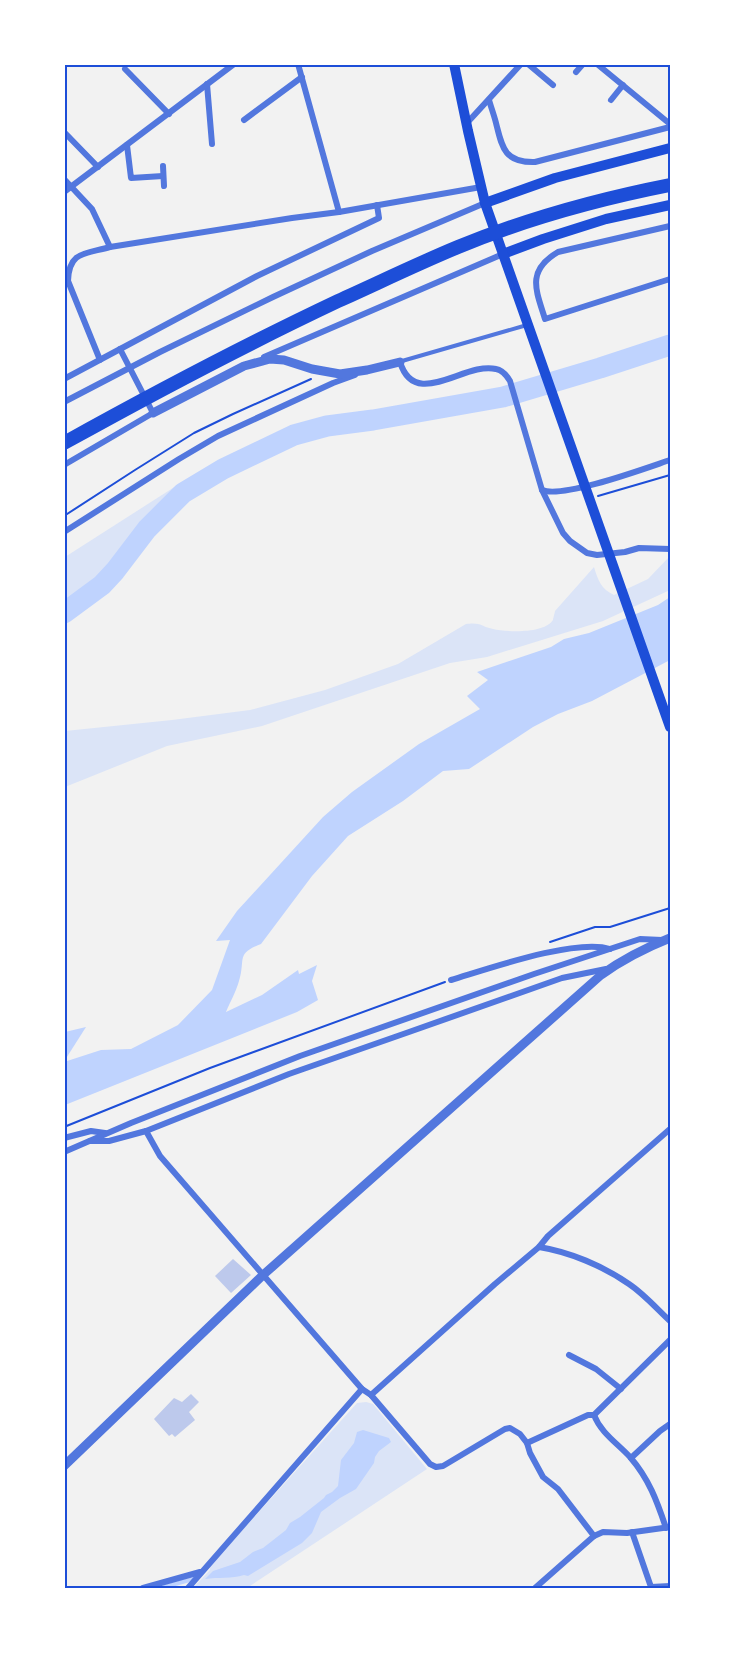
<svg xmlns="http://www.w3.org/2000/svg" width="735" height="1653" viewBox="0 0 735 1653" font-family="'Work Sans',sans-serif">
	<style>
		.green { fill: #dbe4f7 }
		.water { fill: #bfd3fe }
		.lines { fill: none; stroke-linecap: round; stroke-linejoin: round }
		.stream { stroke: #bfd3fe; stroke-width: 4 }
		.river { stroke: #bfd3fe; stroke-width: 21 }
		.building { fill: #bdc9ec }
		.path { stroke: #1d4ed8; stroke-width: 2 }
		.service { stroke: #5277de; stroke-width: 4 }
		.minor { stroke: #5277de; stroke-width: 6 }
		.tertiary { stroke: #5277de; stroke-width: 9 }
		.secondary { stroke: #1d4ed8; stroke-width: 10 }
		.primary { stroke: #1d4ed8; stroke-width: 10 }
		.motorway { stroke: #1d4ed8; stroke-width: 14 }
		.neatline { fill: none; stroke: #1d4ed8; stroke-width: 2 }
	</style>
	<rect width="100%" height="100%" fill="#f2f2f2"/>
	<g class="green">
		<polygon points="176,486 114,557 97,583 65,606 65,557"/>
		<path d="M670 556V590L603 621 487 657 450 663 262 726 167 746 65 787V731L172 720 250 710 325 690 398 664 466 624C481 622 480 626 493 629 507 632 544 634 553 620 553 619 555 612 555 611L594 567C598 580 601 589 614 595L648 579Z"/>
		<polygon points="366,1402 373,1404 427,1469 247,1588 195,1588 194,1587 210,1570 210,1566 357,1403"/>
	</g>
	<g class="water">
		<path d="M670 597V660L592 701 558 714 533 727 469 769 443 771 403 801 348 836 312 876 261 944C235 954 246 959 239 981 236 992 230 1002 226 1012L262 995 298 970 299 974 317 965 312 981 318 1000 297 1012 65 1105 64 1062 101 1050 131 1049 178 1025 212 990 230 940 216 941 237 911 323 817 352 792 419 744 480 709 467 696 488 680 477 672 551 647 564 639 589 633 658 605Z"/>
		<polygon points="86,1027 65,1060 65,1032"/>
		<path d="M363 1430 389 1438 391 1442 379 1451 375 1457 374 1463 356 1489 340 1498 321 1512 312 1533 302 1543 248 1576 244 1575C232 1579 218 1577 205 1579L213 1571 240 1562 253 1552 263 1548 286 1530 290 1523 300 1517 324 1498 326 1495 332 1492 338 1486 341 1460 354 1443 357 1432Z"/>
	</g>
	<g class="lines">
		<polyline class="stream" points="161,1588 193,1579"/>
		<polyline class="river" points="64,613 102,585 115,571 147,529 183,493 223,469 294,435 327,426 373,420 503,397 600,368 670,345"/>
	</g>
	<g class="building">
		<polygon points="233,1259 251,1275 231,1293 215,1276"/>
		<polygon points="191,1394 199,1402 189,1412 195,1420 175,1437 172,1434 169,1436 154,1419 174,1398 182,1402"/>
	</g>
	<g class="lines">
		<g class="path">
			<polyline points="598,496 670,475"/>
			<polyline points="64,516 135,470 194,433 233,414 311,379"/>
			<polyline points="550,942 595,927 610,927 670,908"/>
			<polyline points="64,1127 210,1068 445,982"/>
		</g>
		<polyline class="service" points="402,361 527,325"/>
		<g class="minor">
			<polyline points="298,64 339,212"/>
			<polyline points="528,64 553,85"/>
			<polyline points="597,64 670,124"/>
			<polyline points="125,69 169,114"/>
			<polyline points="576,72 583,64"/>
			<polyline points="207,84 212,144"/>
			<path d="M489 100C491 107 494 115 496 123 502 147 504 163 535 162L670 127"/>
			<polyline points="611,100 623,85"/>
			<polyline points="244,120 302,77"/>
			<polyline points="467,123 521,64"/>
			<polyline points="65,133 98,167"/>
			<polyline points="127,145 131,178 163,176"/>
			<polyline points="163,166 164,186"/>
			<polyline points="64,179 92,209 110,247 292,218 339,212 481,187"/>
			<polyline points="64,192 234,64"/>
			<path d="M670 226 558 252C526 271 536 290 545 319L670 279"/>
			<polyline points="264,357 503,254"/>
			<path d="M100 360 68 281C69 251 85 254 110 247"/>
			<path d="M400 362C415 411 465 361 496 369 503 370 507 376 510 381L542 490 563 533 570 541 587 553 597 555 625 552 639 548 670 549"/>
			<polyline points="64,379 257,276 379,218 377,205"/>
			<polyline points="64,402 160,352 273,297 372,251 485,203"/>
			<polyline points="64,465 153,413 120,349"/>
			<path d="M542 490C562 499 646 468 670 460"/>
			<polyline points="64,532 179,459 218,436 333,383 355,375"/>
			<path d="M451 980C488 969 576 938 610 949"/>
			<polyline points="146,1131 289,1074 409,1032 562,978 606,969"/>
			<polyline points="64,1138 91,1131 105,1133"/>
			<polyline points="90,1141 109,1141 146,1131 160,1156 362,1389 371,1395 430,1464 436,1467 443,1466 505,1429 510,1428 520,1434 527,1443 530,1453 543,1477 558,1489 594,1536"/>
			<polyline points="64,1152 131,1123 300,1056 534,974 640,939 662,940"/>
			<path d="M539 1247C570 1252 603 1266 629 1284 644 1294 657 1309 670 1321"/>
			<polyline points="569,1355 596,1369 621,1389"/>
			<polyline points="371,1395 495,1284 539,1247 548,1236 670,1129"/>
			<polyline points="594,1415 670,1340"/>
			<path d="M527 1443 588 1415H594C601 1433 617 1443 630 1457 649 1479 657 1501 666 1528"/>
			<polyline points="631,1458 660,1431 670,1424"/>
			<polyline points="632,1532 651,1587 670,1586"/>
			<polyline points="143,1588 200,1572"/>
			<polyline points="188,1588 362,1389"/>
			<polyline points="535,1588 594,1536 603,1532 627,1533 670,1527"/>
		</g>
		<g class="tertiary">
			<polyline points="153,413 244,366 270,359 284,360 312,369 340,374 367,370 400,362"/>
			<path d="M64 1466 263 1275 601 975C623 959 645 948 670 938"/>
		</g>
		<g class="secondary">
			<polyline points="485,203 555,178 670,148"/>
			<polyline points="503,254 543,239 606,219 670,205"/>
		</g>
		<polyline class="primary" points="454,64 468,131 485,203 670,727"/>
		<path class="motorway" d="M64 443C154 393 245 345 338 301 378 283 417 264 458 247 526 219 599 199 670 185"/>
	</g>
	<rect width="735" height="1653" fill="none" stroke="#ffffff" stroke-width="132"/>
	<rect x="66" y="66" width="603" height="1521" class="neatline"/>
</svg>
